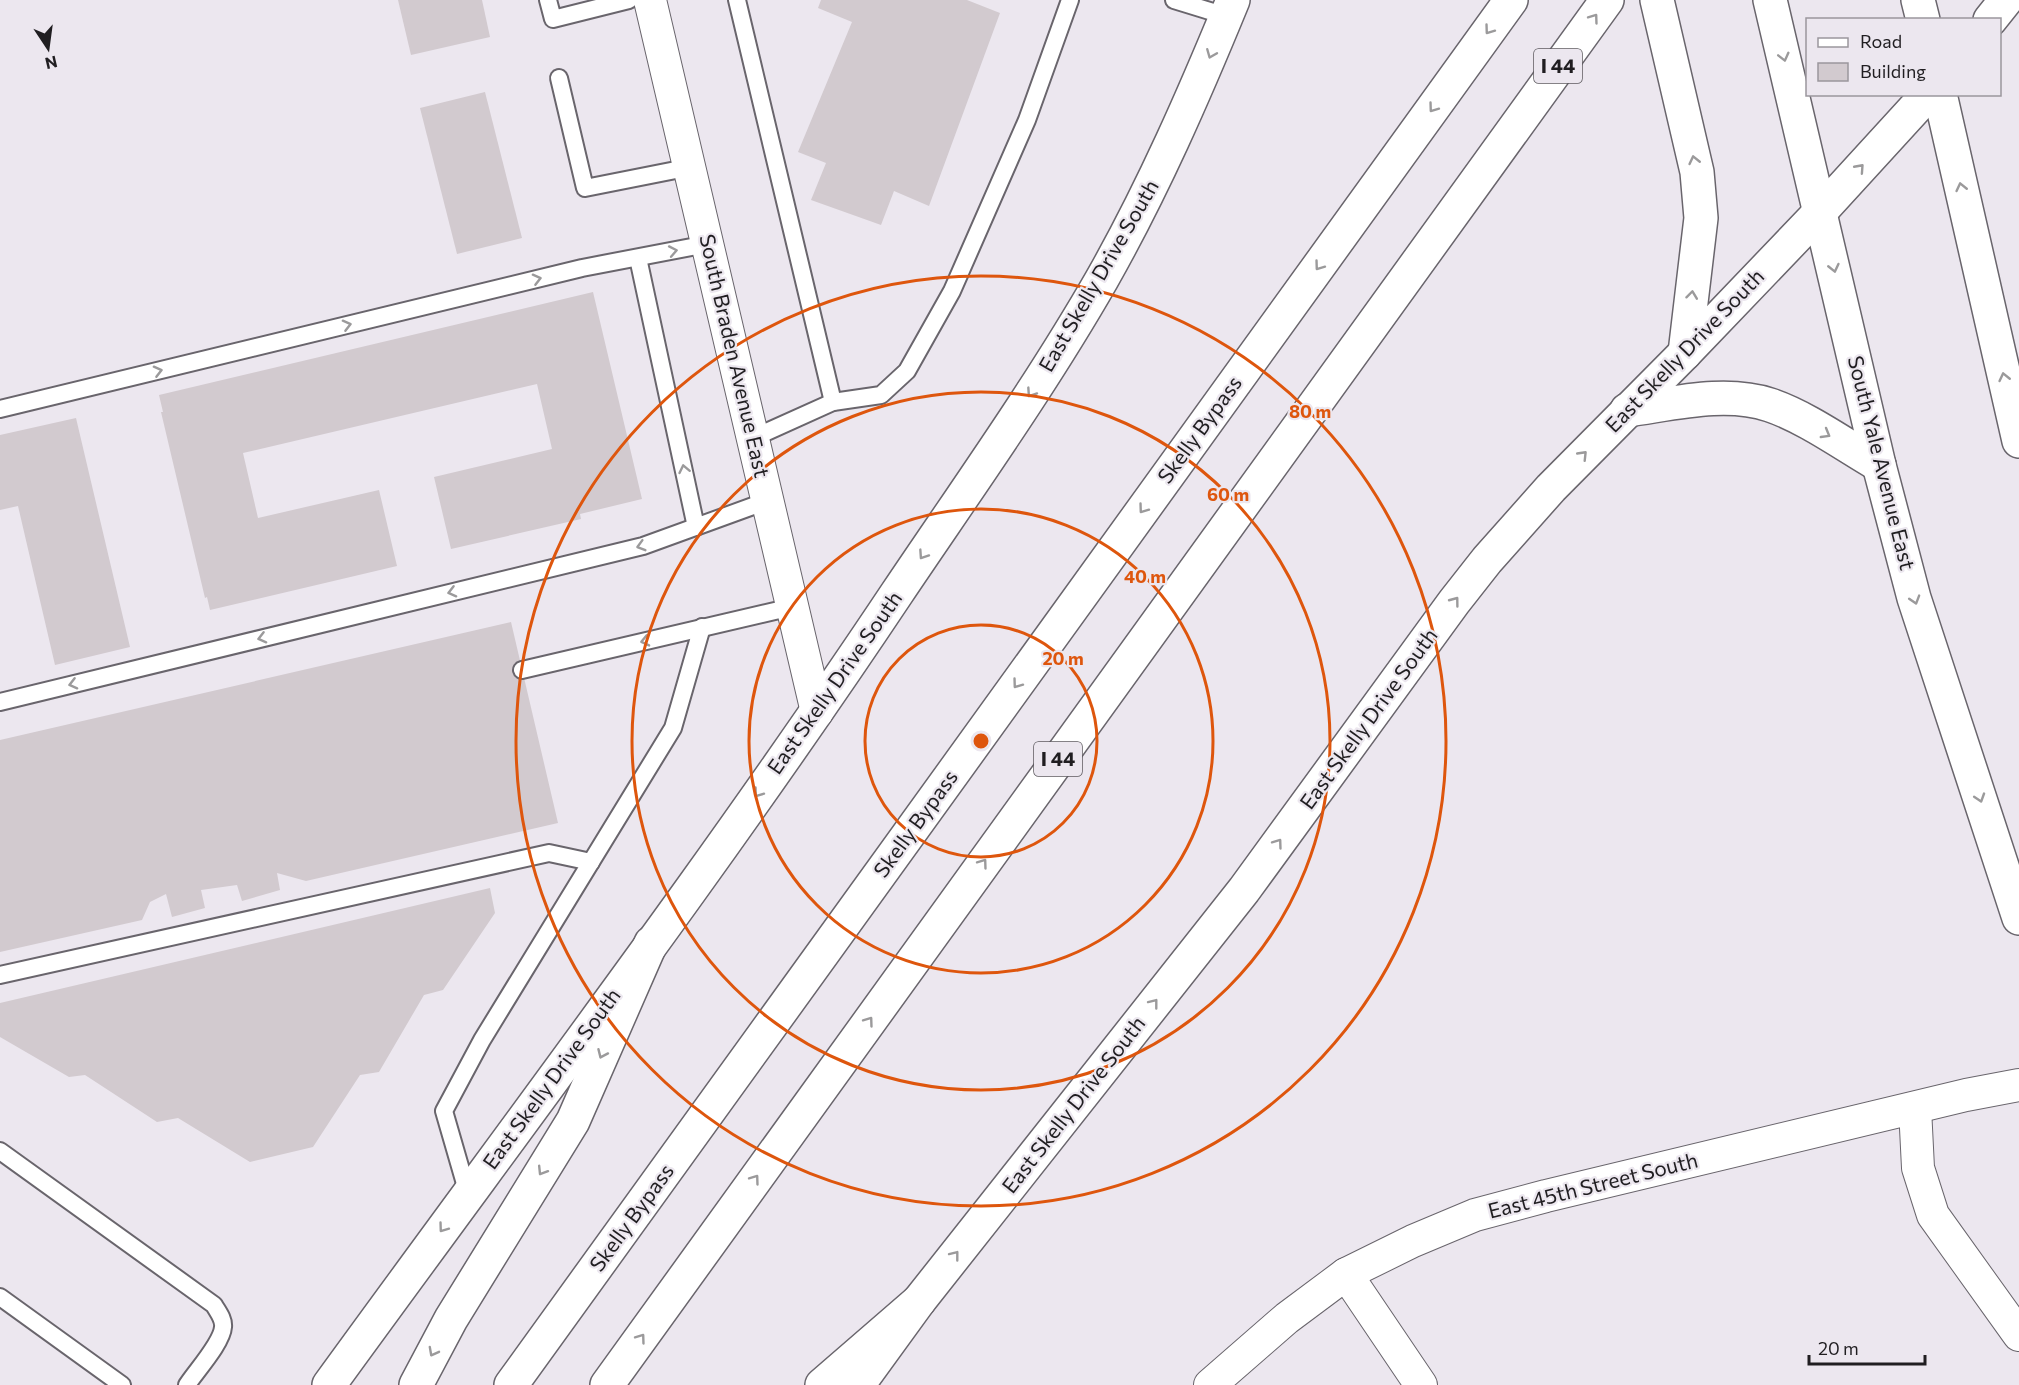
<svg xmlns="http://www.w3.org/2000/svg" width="2019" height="1385" viewBox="0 0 2019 1385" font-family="Commissioner,sans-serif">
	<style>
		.building { fill: #d2cacf }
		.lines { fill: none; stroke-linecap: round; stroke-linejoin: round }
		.service-casing { stroke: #69656c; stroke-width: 20 }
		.minor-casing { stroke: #69656c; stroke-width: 34 }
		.secondary-casing { stroke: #69656c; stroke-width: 36 }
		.primary-casing { stroke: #69656c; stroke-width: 36 }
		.motorway-casing { stroke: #69656c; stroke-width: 36 }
		.service { stroke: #fff; stroke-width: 16 }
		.minor { stroke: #fff; stroke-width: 32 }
		.secondary { stroke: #fff; stroke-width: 33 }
		.primary { stroke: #fff; stroke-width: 33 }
		.motorway { stroke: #fff; stroke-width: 33 }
		.oneway { stroke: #9b9a9b }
		.ring { fill: none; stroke: #de560d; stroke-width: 3 }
		.labels { text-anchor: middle; stroke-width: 4.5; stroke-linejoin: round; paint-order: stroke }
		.shield { fill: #ece7ef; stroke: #5d5a5f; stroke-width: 1.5 }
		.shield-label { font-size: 20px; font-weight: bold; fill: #201e21 }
		.street-label { font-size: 21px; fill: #201e21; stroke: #ece7ef }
		.centre { fill: #de560d; stroke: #ece7ef; stroke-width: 3 }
		.ring-label { font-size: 18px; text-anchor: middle; font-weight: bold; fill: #de560d; stroke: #ece7ef; stroke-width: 4.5; stroke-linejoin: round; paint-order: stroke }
	</style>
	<rect width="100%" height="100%" fill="#ece7ef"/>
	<g class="building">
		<polygon points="398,0 482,0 490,37 411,55"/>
		<polygon points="821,0 967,0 1000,13 929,206 894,191 881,225 811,200 826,163 798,152 852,22 818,8"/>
		<polygon points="485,92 522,238 457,254 420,108"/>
		<polygon points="593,292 642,499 580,514 581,519 451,549 434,477 552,449 537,384 243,453 258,518 379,490 397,566 210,610 207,597 205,598 161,412 163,412 159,395"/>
		<polygon points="76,418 130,647 55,665 18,506 0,510 0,435"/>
		<polygon points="511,622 558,823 306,881 277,873 280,890 242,901 237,885 201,890 205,908 172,917 166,894 150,902 142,920 0,952 0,740"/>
		<polygon points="490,888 495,913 443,990 424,995 379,1072 360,1075 313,1147 250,1162 178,1118 157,1122 85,1075 69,1077 0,1037 0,1003"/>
	</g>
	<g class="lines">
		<g class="service-casing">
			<g id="service">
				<polyline points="548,0 553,19 629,0"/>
				<polyline points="737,0 833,402"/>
				<polyline points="1174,0 1226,16"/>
				<polyline points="559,78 585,188 691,167"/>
				<polyline points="638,258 696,527"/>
				<polyline points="0,409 582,268 707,244"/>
				<polyline points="753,438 833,402 881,395 907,371 952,291 1027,120 1070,0"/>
				<polyline points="522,670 792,607"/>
				<polyline points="0,702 643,546 767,501"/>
				<polyline points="0,975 549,853 591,862"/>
				<path d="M0 1151 214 1305C218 1312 224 1319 223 1327 222 1343 196 1371 187 1385"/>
				<polyline points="468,1194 444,1111 482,1040 673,728 702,627"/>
				<polyline points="0,1297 122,1385"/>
			</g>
		</g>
		<g class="minor-casing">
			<g id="minor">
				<polyline points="650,0 817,712"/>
				<polyline points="1915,1108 1918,1168 1933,1215 2019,1335"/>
				<polyline points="1346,1274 1421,1385"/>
				<polyline points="1210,1385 1287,1318 1346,1274 1413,1241 1475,1215 1546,1196 1966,1095 2019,1085"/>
			</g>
		</g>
		<g class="secondary-casing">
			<g id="secondary">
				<polyline points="1657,0 1697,172 1701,218 1685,353"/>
				<polyline points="1990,20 2006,0"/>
				<path d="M1627 410C1672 404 1725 390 1770 405 1806 417 1846 446 1879 465"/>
				<path d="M329 1385C520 1122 717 863 897 593 967 489 1040 387 1102 279 1153 189 1194 95 1233 0"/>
				<polyline points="858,1385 919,1301 1244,890 1454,602 1487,560 1551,488 1685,353 1821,211 1928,94"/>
			</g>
		</g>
		<g class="primary-casing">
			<g id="primary">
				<polyline points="1770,0 1879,465 1914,598 2019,918"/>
				<polyline points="1918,0 1923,20"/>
				<polyline points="1940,94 2019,441"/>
			</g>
		</g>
		<g class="motorway-casing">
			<g id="motorway">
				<polyline points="416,1385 451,1319 573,1121 651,943"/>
				<polyline points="511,1385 1511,0"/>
				<polyline points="607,1385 1607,0"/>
				<polyline points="822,1385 919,1301"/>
			</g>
		</g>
		<use href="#service" class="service"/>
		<use href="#minor" class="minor"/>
		<use href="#secondary" class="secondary"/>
		<use href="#primary" class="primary"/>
		<use href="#motorway" class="motorway"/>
	</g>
	<defs><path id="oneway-chevron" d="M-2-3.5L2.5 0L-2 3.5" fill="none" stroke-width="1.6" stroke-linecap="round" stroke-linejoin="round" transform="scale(1.5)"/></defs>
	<g class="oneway">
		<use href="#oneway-chevron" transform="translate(1594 18) rotate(-54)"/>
		<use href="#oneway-chevron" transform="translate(1489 30) rotate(126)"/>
		<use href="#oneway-chevron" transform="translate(1211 54) rotate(112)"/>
		<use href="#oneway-chevron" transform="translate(1784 57) rotate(76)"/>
		<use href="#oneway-chevron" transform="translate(1433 108) rotate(126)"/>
		<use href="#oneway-chevron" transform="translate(1694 160) rotate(-103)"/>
		<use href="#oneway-chevron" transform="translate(1860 168) rotate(-48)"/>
		<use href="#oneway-chevron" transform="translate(1961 187) rotate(-103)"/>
		<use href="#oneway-chevron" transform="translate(673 251) rotate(-11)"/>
		<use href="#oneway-chevron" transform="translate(1319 266) rotate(126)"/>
		<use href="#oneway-chevron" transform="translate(1834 268) rotate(77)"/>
		<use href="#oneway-chevron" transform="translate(537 279) rotate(-14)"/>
		<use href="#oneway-chevron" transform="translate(1692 295) rotate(-83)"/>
		<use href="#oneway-chevron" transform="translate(347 325) rotate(-14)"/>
		<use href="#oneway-chevron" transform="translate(158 371) rotate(-14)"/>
		<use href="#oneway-chevron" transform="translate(2004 377) rotate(-103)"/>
		<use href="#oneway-chevron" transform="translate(1031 393) rotate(124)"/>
		<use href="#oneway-chevron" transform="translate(1826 434) rotate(30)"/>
		<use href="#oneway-chevron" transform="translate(1583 455) rotate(-46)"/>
		<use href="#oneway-chevron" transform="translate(684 469) rotate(-102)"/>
		<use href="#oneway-chevron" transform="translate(1143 509) rotate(126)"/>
		<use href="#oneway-chevron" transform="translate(641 546) rotate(164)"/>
		<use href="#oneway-chevron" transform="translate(923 555) rotate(124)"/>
		<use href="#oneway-chevron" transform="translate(452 592) rotate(166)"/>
		<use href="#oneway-chevron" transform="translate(1915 600) rotate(73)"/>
		<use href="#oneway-chevron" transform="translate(1455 601) rotate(-53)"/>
		<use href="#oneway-chevron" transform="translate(262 638) rotate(166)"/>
		<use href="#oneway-chevron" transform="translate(645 641) rotate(167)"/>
		<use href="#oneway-chevron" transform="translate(73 684) rotate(166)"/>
		<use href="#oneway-chevron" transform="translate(1017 684) rotate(126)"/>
		<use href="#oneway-chevron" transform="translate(758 793) rotate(126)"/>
		<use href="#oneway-chevron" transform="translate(1980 798) rotate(72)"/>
		<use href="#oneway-chevron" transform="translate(1278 843) rotate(-54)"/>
		<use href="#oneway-chevron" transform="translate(983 863) rotate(-54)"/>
		<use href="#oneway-chevron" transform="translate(1154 1003) rotate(-52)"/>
		<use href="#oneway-chevron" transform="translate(869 1021) rotate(-54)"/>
		<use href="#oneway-chevron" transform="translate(602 1054) rotate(114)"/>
		<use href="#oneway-chevron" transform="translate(542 1171) rotate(122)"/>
		<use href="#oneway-chevron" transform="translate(755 1179) rotate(-54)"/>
		<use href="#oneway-chevron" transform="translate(443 1228) rotate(126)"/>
		<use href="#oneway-chevron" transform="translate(955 1255) rotate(-52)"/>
		<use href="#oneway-chevron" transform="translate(641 1338) rotate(-54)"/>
		<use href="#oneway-chevron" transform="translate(433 1352) rotate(118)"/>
	</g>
	<g class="ring">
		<circle cx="981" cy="741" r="116"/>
		<circle cx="981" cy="741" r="232"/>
		<circle cx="981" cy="741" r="349"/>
		<circle cx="981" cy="741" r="465"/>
	</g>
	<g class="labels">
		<g class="shield">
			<rect x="1534" y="49" width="48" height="34" rx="4.5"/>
			<rect x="1034" y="742" width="48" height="34" rx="4.5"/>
		</g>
		<g class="shield-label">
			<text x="1558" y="73">I 44</text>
			<text x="1058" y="766">I 44</text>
		</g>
		<g class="street-label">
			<text transform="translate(1099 276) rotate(-60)" y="7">East Skelly Drive South</text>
			<text transform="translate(1685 351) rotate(-46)" y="7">East Skelly Drive South</text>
			<text transform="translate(734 356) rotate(77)" y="7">South Braden Avenue East</text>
			<text transform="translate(1200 430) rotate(-54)" y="7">Skelly Bypass</text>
			<text transform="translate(1881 463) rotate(76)" y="7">South Yale Avenue East</text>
			<text transform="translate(835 683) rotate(-55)" y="7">East Skelly Drive South</text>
			<text transform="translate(1369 719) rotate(-54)" y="7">East Skelly Drive South</text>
			<text transform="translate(916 824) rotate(-54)" y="7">Skelly Bypass</text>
			<text transform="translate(552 1079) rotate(-54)" y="7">East Skelly Drive South</text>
			<text transform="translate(1074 1105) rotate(-52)" y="7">East Skelly Drive South</text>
			<text transform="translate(1593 1186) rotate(-14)" y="7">East 45th Street South</text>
			<text transform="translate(632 1218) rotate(-54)" y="7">Skelly Bypass</text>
		</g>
	</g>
	<circle cx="981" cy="741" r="9" class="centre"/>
	<g class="ring-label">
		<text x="1310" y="418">80 m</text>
		<text x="1228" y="501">60 m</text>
		<text x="1145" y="583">40 m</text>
		<text x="1063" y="665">20 m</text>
	</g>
	<rect x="1806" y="18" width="195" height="78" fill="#ece7ef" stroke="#9a979d" stroke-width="1.5"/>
	<rect x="1818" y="38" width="30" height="9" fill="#ffffff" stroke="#9a979d" stroke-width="1.5"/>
	<text x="1860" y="48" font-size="18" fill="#201e21">Road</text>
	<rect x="1818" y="63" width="30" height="18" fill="#d2cacf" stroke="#9a979d" stroke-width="1.5"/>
	<text x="1860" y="78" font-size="18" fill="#201e21">Building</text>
	<g transform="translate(48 48) rotate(167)" stroke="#ece7ef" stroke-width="4.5" paint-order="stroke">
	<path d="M0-4.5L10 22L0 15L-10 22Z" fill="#201e21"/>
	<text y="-9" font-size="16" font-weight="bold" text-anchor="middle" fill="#201e21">N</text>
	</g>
	<path d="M1809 1355v9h116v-9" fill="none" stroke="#201e21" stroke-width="3"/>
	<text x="1818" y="1355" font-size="18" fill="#201e21" stroke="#ece7ef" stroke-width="4.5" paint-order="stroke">20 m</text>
</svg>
